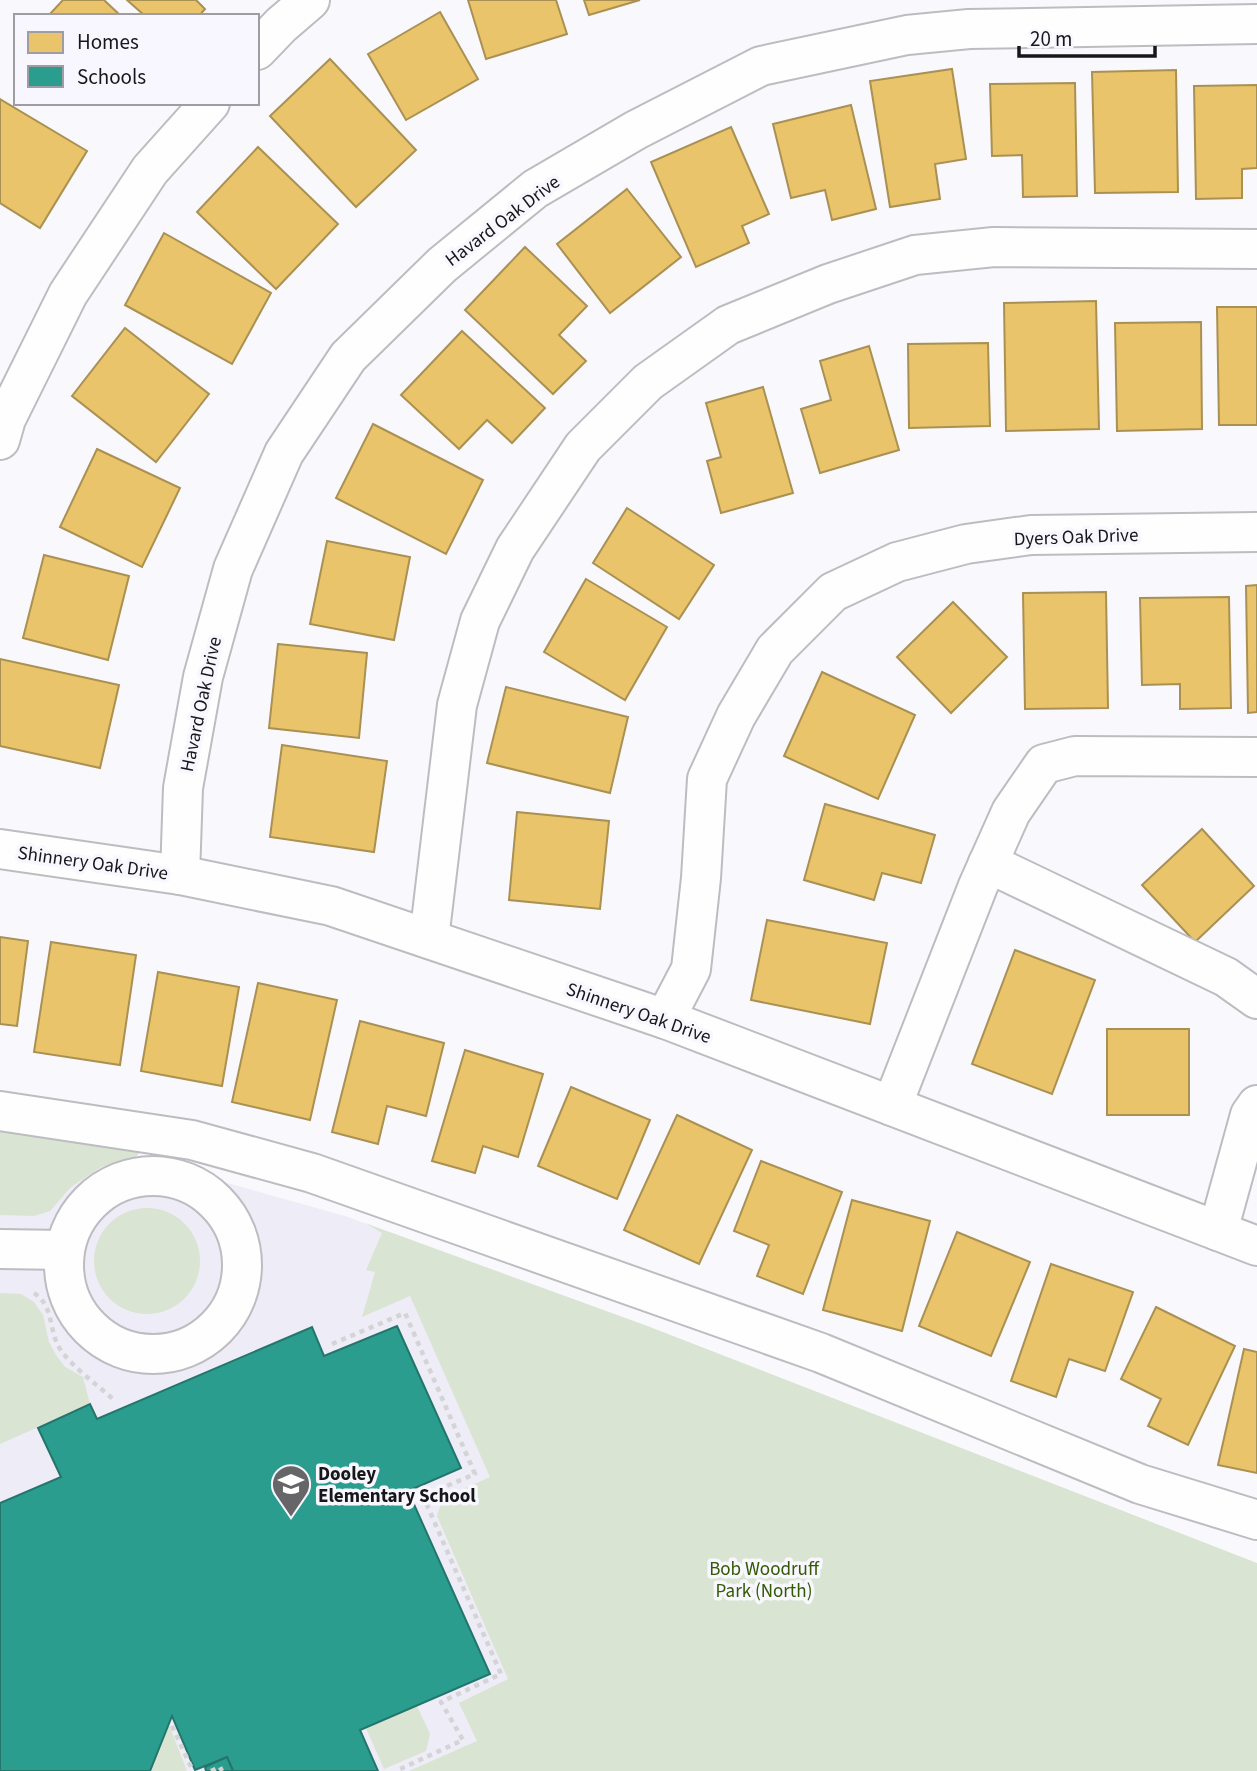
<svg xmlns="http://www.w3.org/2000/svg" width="1257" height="1771" viewBox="0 0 1257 1771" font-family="'Source Sans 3',sans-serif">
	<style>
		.built { fill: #eeecf6 }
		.green { fill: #d9e5d2 }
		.homes { fill: #e9c46a; stroke: #aa9052; stroke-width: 2 }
		.schools { fill: #2a9d8f; stroke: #24756c; stroke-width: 2 }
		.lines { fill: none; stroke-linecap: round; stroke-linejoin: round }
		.minor-casing { stroke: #bdbcc0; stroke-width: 42 }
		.path { stroke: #d4d4d5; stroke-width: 4.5; stroke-dasharray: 5 5; stroke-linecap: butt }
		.minor { stroke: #fefeff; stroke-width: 38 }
		.labels { text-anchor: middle; stroke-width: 7; stroke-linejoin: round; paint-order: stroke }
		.street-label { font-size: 19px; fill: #17171a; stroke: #f8f7ff }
		.poi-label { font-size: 19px; font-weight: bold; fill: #17171a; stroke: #f8f7ff; text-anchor: start }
		.park-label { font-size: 19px; fill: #335903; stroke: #f8f7ff }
	</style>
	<rect width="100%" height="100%" fill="#f9f9fd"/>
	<polygon class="built" points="0,1135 89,1144 345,1216 650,1327 482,1771 0,1771"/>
	<g class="green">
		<polygon points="0,1125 146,1146 136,1157 101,1167 71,1187 50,1211 34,1216 0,1215"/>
		<circle cx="147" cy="1261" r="53"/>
		<polygon points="365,1223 650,1327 1257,1563 1257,1771 409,1771 477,1741 459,1703 508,1679 437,1516 443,1498 490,1477 410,1296 362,1317 375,1272 366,1270 382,1233"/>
		<polygon points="0,1293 21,1294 34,1302 43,1315 49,1342 56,1355 65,1367 83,1377 90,1404 0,1444"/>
		<polygon points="417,1706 430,1734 426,1751 384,1769 366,1728"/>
		<polygon points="169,1725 187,1771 150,1771"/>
	</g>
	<g class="homes">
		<polygon points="63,0 104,0 121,16 48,16"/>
		<polygon points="127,0 196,0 205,9 199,16 145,16"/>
		<polygon points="468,0 556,0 567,34 486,59"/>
		<polygon points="584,0 640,0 589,15"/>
		<polygon points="440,12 478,79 406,120 368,54"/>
		<polygon points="330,59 416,150 356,207 270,116"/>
		<polygon points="952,69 966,159 935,164 940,199 890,207 870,81"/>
		<polygon points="1176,70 1178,192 1095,193 1092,72"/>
		<polygon points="1075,83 1077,196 1023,197 1022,155 992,156 990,84"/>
		<polygon points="1257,85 1257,168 1242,169 1242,198 1196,199 1194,86"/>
		<polygon points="0,99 87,151 40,228 0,203"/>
		<polygon points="851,105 876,209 832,220 825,190 791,198 773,124"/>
		<polygon points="731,127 769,214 742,226 749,243 696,267 651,162"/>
		<polygon points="258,147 338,224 276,289 197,212"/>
		<polygon points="627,189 681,257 610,313 557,244"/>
		<polygon points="164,233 271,293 232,364 125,305"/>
		<polygon points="525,247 587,306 559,335 586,361 553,394 465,310"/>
		<polygon points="1096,301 1099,429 1006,431 1004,303"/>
		<polygon points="1217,307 1257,307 1257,425 1219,425"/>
		<polygon points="1201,322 1202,429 1117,431 1115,323"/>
		<polygon points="125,328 209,394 156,462 72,396"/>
		<polygon points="462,331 545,408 512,443 487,420 459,449 401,395"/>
		<polygon points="988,343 990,426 909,428 908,344"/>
		<polygon points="869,346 899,450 820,473 801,409 831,400 820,361"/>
		<polygon points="763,387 793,493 721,513 707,461 721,457 706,403"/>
		<polygon points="373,424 483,480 446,554 336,498"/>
		<polygon points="97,449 180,488 142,567 60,527"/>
		<polygon points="627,508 714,565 679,619 593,563"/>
		<polygon points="327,541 410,557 394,640 310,624"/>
		<polygon points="44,555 129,576 108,660 23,638"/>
		<polygon points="586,579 667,627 625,700 544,652"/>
		<polygon points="1257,585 1257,712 1248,713 1246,586"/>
		<polygon points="1106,592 1108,708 1025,709 1023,593"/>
		<polygon points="1229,597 1231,708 1180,709 1180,684 1142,685 1140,598"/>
		<polygon points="953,602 1007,657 951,713 897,657"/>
		<polygon points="278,644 367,653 359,738 269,728"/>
		<polygon points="0,659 119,685 100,768 0,746"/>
		<polygon points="822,672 915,715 878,799 784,756"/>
		<polygon points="506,687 628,717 610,793 487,763"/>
		<polygon points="282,745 387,761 374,852 270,837"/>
		<polygon points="825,804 935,835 921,883 882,873 874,900 804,880"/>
		<polygon points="517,812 609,821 600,909 509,900"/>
		<polygon points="1202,829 1254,886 1195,942 1142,885"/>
		<polygon points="767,920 887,943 870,1024 751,1000"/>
		<polygon points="0,937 28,941 17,1026 0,1024"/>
		<polygon points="51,942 136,955 120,1065 34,1052"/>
		<polygon points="1015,950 1095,980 1052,1094 972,1064"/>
		<polygon points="158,972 239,987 222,1086 141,1071"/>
		<polygon points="258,983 337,1000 310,1120 232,1102"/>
		<polygon points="360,1021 444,1043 426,1116 387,1106 378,1144 332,1132"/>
		<rect x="1107" y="1029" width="82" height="86"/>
		<polygon points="465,1050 543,1074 518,1157 483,1146 475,1173 432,1161"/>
		<polygon points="571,1087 650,1120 617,1199 538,1166"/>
		<polygon points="677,1115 752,1150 699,1264 624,1230"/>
		<polygon points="761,1161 842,1192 803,1294 757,1276 769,1245 734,1231"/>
		<polygon points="852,1200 930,1221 902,1331 823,1310"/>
		<polygon points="957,1232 1030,1262 991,1356 919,1326"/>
		<polygon points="1051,1264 1133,1292 1105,1371 1069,1359 1056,1397 1011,1381"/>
		<polygon points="1156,1307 1235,1346 1188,1445 1148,1426 1161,1399 1121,1379"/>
		<polygon points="1244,1349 1257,1352 1257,1473 1218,1465"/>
	</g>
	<g class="schools">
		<polygon points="397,1326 461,1468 408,1491 490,1674 360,1730 378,1771 233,1771 227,1757 195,1770 172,1716 150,1771 0,1771 0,1503 61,1477 38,1428 90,1404 97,1419 312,1327 324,1356"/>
		<polygon points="227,1757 233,1771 206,1771 205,1767"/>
	</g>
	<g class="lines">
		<g class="minor-casing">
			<g id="minor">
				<polyline points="257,50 281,25 310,0"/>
				<polyline points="0,440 6,419 68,294 150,170 210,103"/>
				<polyline points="0,849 180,875 331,906 665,1019 1257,1246"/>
				<polyline points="988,863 1226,977 1257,999"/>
				<polyline points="180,875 183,788 203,677 233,569 284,453 348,357 442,265 535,189 636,130 761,66 907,35 969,29 1257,24"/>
				<polyline points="429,939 457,705 480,621 515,549 583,447 648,382 728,325 828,284 915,255 994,247 1257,249"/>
				<polyline points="665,1019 691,969 701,878 707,779 736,716 775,650 833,592 897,562 966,544 1031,535 1257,532"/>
				<polyline points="892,1106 978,886 1011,812 1044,764 1075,756 1257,757"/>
				<polyline points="0,1111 192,1140 312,1173 821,1353 1140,1484 1257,1520"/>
				<circle cx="153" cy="1265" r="89"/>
				<polyline points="1218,1231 1250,1115 1257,1105"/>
				<polyline points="0,1249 64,1250"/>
			</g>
		</g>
		<g class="path">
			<path d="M34 1293C52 1305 49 1323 56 1341 63 1361 98 1385 114 1400"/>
			<polyline points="332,1344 405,1313 475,1474 423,1496 501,1674 441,1702 463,1740 396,1771"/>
			<polyline points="172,1726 193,1771"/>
			<polyline points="211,1771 220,1767 222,1771"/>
		</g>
		<use href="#minor" class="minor"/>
	</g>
	<defs>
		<g id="school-pin" transform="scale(2.0125)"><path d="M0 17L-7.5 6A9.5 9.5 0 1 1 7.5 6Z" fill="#666669" stroke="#f8f7ff"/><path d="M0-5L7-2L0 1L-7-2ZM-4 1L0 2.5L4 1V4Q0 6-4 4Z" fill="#fff"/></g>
	</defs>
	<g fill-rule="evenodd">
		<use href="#school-pin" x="291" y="1484"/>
	</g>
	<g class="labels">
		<g class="street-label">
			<text transform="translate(502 220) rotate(-37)" y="7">Havard Oak Drive</text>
			<text transform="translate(1076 536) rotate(-2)" y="7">Dyers Oak Drive</text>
			<text transform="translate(200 704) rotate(-78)" y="7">Havard Oak Drive</text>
			<text transform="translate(93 862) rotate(8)" y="7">Shinnery Oak Drive</text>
			<text transform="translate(639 1012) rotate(19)" y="7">Shinnery Oak Drive</text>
		</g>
		<g class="poi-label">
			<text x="318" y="1480">Dooley<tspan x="318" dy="22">Elementary School</tspan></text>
		</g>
		<g class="park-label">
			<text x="764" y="1575">Bob Woodruff<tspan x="764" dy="22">Park (North)</tspan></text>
		</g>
	</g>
	<rect x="14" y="14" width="245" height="91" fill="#f8f7ff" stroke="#9e9da3" stroke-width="2"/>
	<rect x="28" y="32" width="35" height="21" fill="#e9c46a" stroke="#9e9da3" stroke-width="2"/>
	<text x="77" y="49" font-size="21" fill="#17171a">Homes</text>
	<rect x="28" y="66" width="35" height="21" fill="#2a9d8f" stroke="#9e9da3" stroke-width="2"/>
	<text x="77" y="84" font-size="21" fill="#17171a">Schools</text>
	<path d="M1019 46v10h136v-10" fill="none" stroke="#17171a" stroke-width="3.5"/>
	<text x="1030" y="46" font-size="21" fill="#17171a" stroke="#f8f7ff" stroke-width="5" paint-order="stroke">20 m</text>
</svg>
